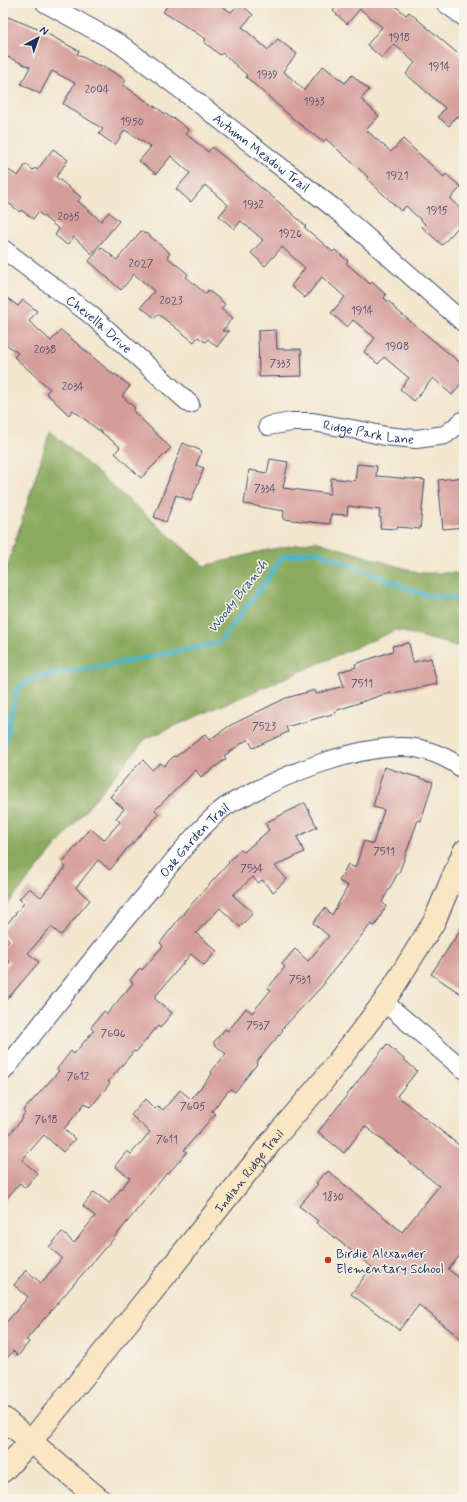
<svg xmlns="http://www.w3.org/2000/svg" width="467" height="1502" viewBox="0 0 467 1502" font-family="Mynerve,sans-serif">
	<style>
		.forest { fill: #8aaa5e; stroke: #526c5e }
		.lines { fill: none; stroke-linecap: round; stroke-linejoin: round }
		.stream { stroke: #4cb6c9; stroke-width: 5 }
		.building { fill: #d59d9a }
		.street-casing { stroke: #3b4a6f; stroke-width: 20 }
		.secondary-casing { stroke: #3b4a6f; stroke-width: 24 }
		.street { stroke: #fff; stroke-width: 18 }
		.secondary { stroke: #fbe6c4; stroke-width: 22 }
		.poi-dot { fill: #c8321e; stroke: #f7f3e8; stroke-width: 1.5 }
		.labels { text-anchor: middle; stroke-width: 3; stroke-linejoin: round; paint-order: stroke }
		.number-label { font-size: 11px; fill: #4a4a6d }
		.street-label { font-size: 13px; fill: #1b2f5e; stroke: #f7f3e8 }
		.poi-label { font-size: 13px; fill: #1b2f5e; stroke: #f7f3e8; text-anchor: start }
		.water-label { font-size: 14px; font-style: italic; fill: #2a587e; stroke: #f7f3e8 }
	</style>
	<rect width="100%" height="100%" fill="#f7f3e8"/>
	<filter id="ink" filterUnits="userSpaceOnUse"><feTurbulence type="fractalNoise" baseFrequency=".025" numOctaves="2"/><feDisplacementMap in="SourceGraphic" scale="8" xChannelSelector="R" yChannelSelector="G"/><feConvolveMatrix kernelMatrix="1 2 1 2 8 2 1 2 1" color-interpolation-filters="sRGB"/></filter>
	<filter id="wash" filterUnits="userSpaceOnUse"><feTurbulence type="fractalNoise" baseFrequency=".012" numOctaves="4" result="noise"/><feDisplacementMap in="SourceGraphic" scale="16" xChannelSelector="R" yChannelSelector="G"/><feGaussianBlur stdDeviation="0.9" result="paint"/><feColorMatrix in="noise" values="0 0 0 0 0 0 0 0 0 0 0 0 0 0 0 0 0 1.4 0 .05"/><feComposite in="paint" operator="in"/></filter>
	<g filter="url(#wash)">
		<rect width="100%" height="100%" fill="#f2e6cd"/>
		<polygon class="forest" points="50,431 204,566 263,551 315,541 420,573 464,573 464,648 396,630 145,739 3,910 3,580"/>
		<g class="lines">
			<polyline class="stream" points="3,752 17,688 37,677 110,665 219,643 265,583 282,557 315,551 425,595 464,599"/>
		</g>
		<g id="blocks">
			<g class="building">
				<polygon points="169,3 217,3 231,12 240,3 253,15 242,27 268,50 278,39 297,54 283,71 304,90 323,66 345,83 352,75 369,90 361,99 379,116 366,130 391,152 403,139 444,177 446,174 461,187 450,199 464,212 464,221 442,245 422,227 425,224 406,206 401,211 367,179 368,177 326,139 323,142 297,122 246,77 247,75 222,53 220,55 204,42 206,39 163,12"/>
				<polygon points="340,3 392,3 406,15 409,12 464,59 464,111 458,118 456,116 449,126 438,117 445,108 406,74 415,63 394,44 382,58 367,45 382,27 360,9 347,24 333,11"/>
				<polygon points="3,15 40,30 79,51 77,54 99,66 100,65 105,68 105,67 126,80 123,85 173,119 174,118 189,130 186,134 208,152 212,147 288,210 306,226 304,227 333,252 335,250 348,261 346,263 370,284 372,282 386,295 384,298 394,306 393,307 464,366 464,380 452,395 433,378 414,401 400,389 409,378 384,357 378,364 364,352 375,338 353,320 347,327 331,313 345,297 322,277 305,298 291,286 305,268 282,247 265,266 251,253 263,240 241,221 234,229 219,216 228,205 205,185 191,202 176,189 190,173 171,156 156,174 139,161 151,147 125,130 115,145 99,134 103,129 63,104 75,83 52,71 40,94 21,84 30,67 3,55"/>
				<polygon points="53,149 68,160 56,177 81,197 78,201 101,221 109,212 119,221 92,254 74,237 67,245 55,235 59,229 38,212 33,219 21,210 20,212 3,199 3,167 18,176 26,164 33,170 35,168 37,170"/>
				<polygon points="141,231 145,234 146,233 170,253 167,257 188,274 186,277 206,294 208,290 225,304 221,309 233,318 222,331 229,331 217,347 208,339 205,342 198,337 194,342 158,314 155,318 141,307 154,291 134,274 121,290 89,261 101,247 117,260"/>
				<polygon points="3,295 18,306 23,300 37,311 29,321 51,341 61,330 114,375 115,374 130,386 122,396 135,408 133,411 171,448 141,478 115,453 120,447 73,410 69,415 46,393 50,389 14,357 18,353 3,342"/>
				<polygon points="276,330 277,349 301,349 302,376 259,377 258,331"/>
				<polygon points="183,443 202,451 196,465 204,468 191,501 176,495 166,522 154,517"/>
				<polygon points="270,459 288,462 283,488 330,494 331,478 355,481 357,464 377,466 376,476 425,480 420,529 397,527 397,529 380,528 381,518 379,517 380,510 348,506 347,515 331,514 330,524 283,519 284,511 244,504 249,470 267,473"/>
				<polygon points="464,477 464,527 443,529 438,480"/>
				<polygon points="409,643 413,662 431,658 437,684 382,695 335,711 336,713 286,727 288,732 253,748 248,739 224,756 226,759 201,777 196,770 155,810 159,814 130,846 129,846 110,870 98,860 76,888 90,900 61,935 51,927 28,953 39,962 3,1004 3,970 10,962 3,956 3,947 9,940 3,934 3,929 24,903 19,899 29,888 41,897 66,867 62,864 90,828 104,840 120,822 116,818 124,809 110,797 130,773 143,760 152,770 160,763 164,766 174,756 175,757 205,735 209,740 229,726 286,698 315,690 316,694 344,686 339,672 356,667 355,664 393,651 392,646"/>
				<polygon points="384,767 433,782 421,821 418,820 399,873 398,873 382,902 386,906 375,926 371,924 324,982 325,983 282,1029 283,1030 256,1063 257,1064 235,1092 230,1089 212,1111 215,1114 184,1150 187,1152 168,1174 167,1173 110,1243 109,1243 26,1340 29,1342 18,1356 13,1351 3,1363 3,1326 28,1297 14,1285 26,1270 41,1283 62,1258 49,1247 62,1232 74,1243 95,1216 83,1206 94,1192 109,1203 130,1178 115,1166 127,1151 131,1154 150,1132 131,1115 145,1099 155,1109 158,1106 163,1110 180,1090 191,1099 212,1074 211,1072 226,1054 213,1043 225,1029 228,1031 246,1008 252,1013 271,990 268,988 285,967 282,964 295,949 308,961 329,936 313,923 325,908 332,915 348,886 339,881 348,864 355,868 364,841 373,844 384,810 373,807"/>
				<polygon points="305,803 317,827 297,837 304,852 275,866 287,879 273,892 262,880 258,883 253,877 233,895 253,913 240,927 220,908 196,933 217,951 204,965 191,954 154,998 172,1013 160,1028 158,1026 136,1052 134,1051 108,1082 110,1083 91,1107 85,1103 64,1129 75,1139 63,1152 44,1135 22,1160 37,1173 25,1188 20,1183 3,1202 3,1142 23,1118 22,1117 25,1113 23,1111 59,1071 57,1069 71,1051 74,1054 94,1030 91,1027 104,1011 107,1014 133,983 130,980 140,968 142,970 163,946 160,943 186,910 229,863 228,862 241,850 244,852 269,830 265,823"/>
				<polygon points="464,925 464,996 431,974"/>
				<polygon points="387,1044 417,1071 397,1096 464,1149 464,1251 448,1269 464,1282 464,1341 419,1305 399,1330 351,1294 372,1267 316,1223 318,1221 299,1206 318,1184 316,1183 324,1173 326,1174 328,1171 402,1232 439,1186 365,1126 344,1153 318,1132"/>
			</g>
		</g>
	</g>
	<g filter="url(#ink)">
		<use href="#blocks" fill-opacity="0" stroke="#3b4a6f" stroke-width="1"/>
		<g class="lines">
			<g class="street-casing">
				<g id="street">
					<path id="s1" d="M45 3 120 44 188 95 335 209 464 323"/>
					<polyline points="445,3 464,17"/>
					<path id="s2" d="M3 249 91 315 190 404"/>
					<path id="s3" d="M268 426 292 422H313L363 431 385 436 416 439 445 435 464 420"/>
					<polyline points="384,1002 464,1070"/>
					<path id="s4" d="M3 1072C51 1012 99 950 149 891 172 863 194 833 221 810 228 804 237 800 245 796 289 773 353 747 403 747 424 747 448 757 464 770"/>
				</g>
			</g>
			<g class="secondary-casing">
				<g id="secondary">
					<polyline points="3,1418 99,1499"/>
					<path id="s5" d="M3 1471 31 1441 137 1311 271 1142 323 1081 384 1002 434 922 464 851"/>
				</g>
			</g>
			<use href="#street" class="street"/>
			<use href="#secondary" class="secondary"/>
		</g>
	</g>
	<circle class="poi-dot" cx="328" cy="1260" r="4"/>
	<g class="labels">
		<g class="number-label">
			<text x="399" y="41">1918</text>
			<text x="439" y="70">1914</text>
			<text x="267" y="78">1939</text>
			<text x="97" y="93">2004</text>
			<text x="314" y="105">1933</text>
			<text x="132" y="125">1950</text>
			<text x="397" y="179">1921</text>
			<text x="253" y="208">1932</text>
			<text x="437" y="214">1915</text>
			<text x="69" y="220">2035</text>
			<text x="290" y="237">1926</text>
			<text x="141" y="267">2027</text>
			<text x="171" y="304">2023</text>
			<text x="362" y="314">1914</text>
			<text x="397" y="350">1908</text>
			<text x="45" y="353">2038</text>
			<text x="280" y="367">7333</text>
			<text x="73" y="390">2034</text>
			<text x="265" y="492">7334</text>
			<text x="362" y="687">7511</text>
			<text x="264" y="730">7523</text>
			<text x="384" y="855">7511</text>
			<text x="252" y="872">7534</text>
			<text x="300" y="983">7531</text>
			<text x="258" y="1029">7537</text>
			<text x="113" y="1037">7606</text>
			<text x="78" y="1080">7612</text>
			<text x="193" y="1110">7605</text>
			<text x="46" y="1123">7618</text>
			<text x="167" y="1143">7611</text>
			<text x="333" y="1200">1830</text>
		</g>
		<g class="street-label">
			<text dy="5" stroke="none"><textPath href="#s1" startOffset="264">Autumn Meadow Trail</textPath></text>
			<text dy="5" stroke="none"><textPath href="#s2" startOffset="122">Chevella Drive</textPath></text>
			<text dy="5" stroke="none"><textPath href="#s3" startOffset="102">Ridge Park Lane</textPath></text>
			<text dy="5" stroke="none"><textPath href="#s4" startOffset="301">Oak Garden Trail</textPath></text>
			<text dy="5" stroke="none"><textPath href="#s5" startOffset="388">Indian Ridge Trail</textPath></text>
		</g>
		<g class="poi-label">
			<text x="336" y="1258">Birdie Alexander<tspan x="336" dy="15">Elementary School</tspan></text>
		</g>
		<g class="water-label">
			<text transform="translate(237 596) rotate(-52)" y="5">Woody Branch</text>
		</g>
	</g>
	<rect width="467" height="1502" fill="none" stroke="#f7f3e8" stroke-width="16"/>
	<g transform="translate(38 38) rotate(40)" stroke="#f7f3e8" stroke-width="3" paint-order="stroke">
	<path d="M0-3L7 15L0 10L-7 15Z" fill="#1b2f5e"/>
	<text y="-6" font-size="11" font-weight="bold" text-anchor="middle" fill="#1b2f5e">N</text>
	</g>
</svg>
